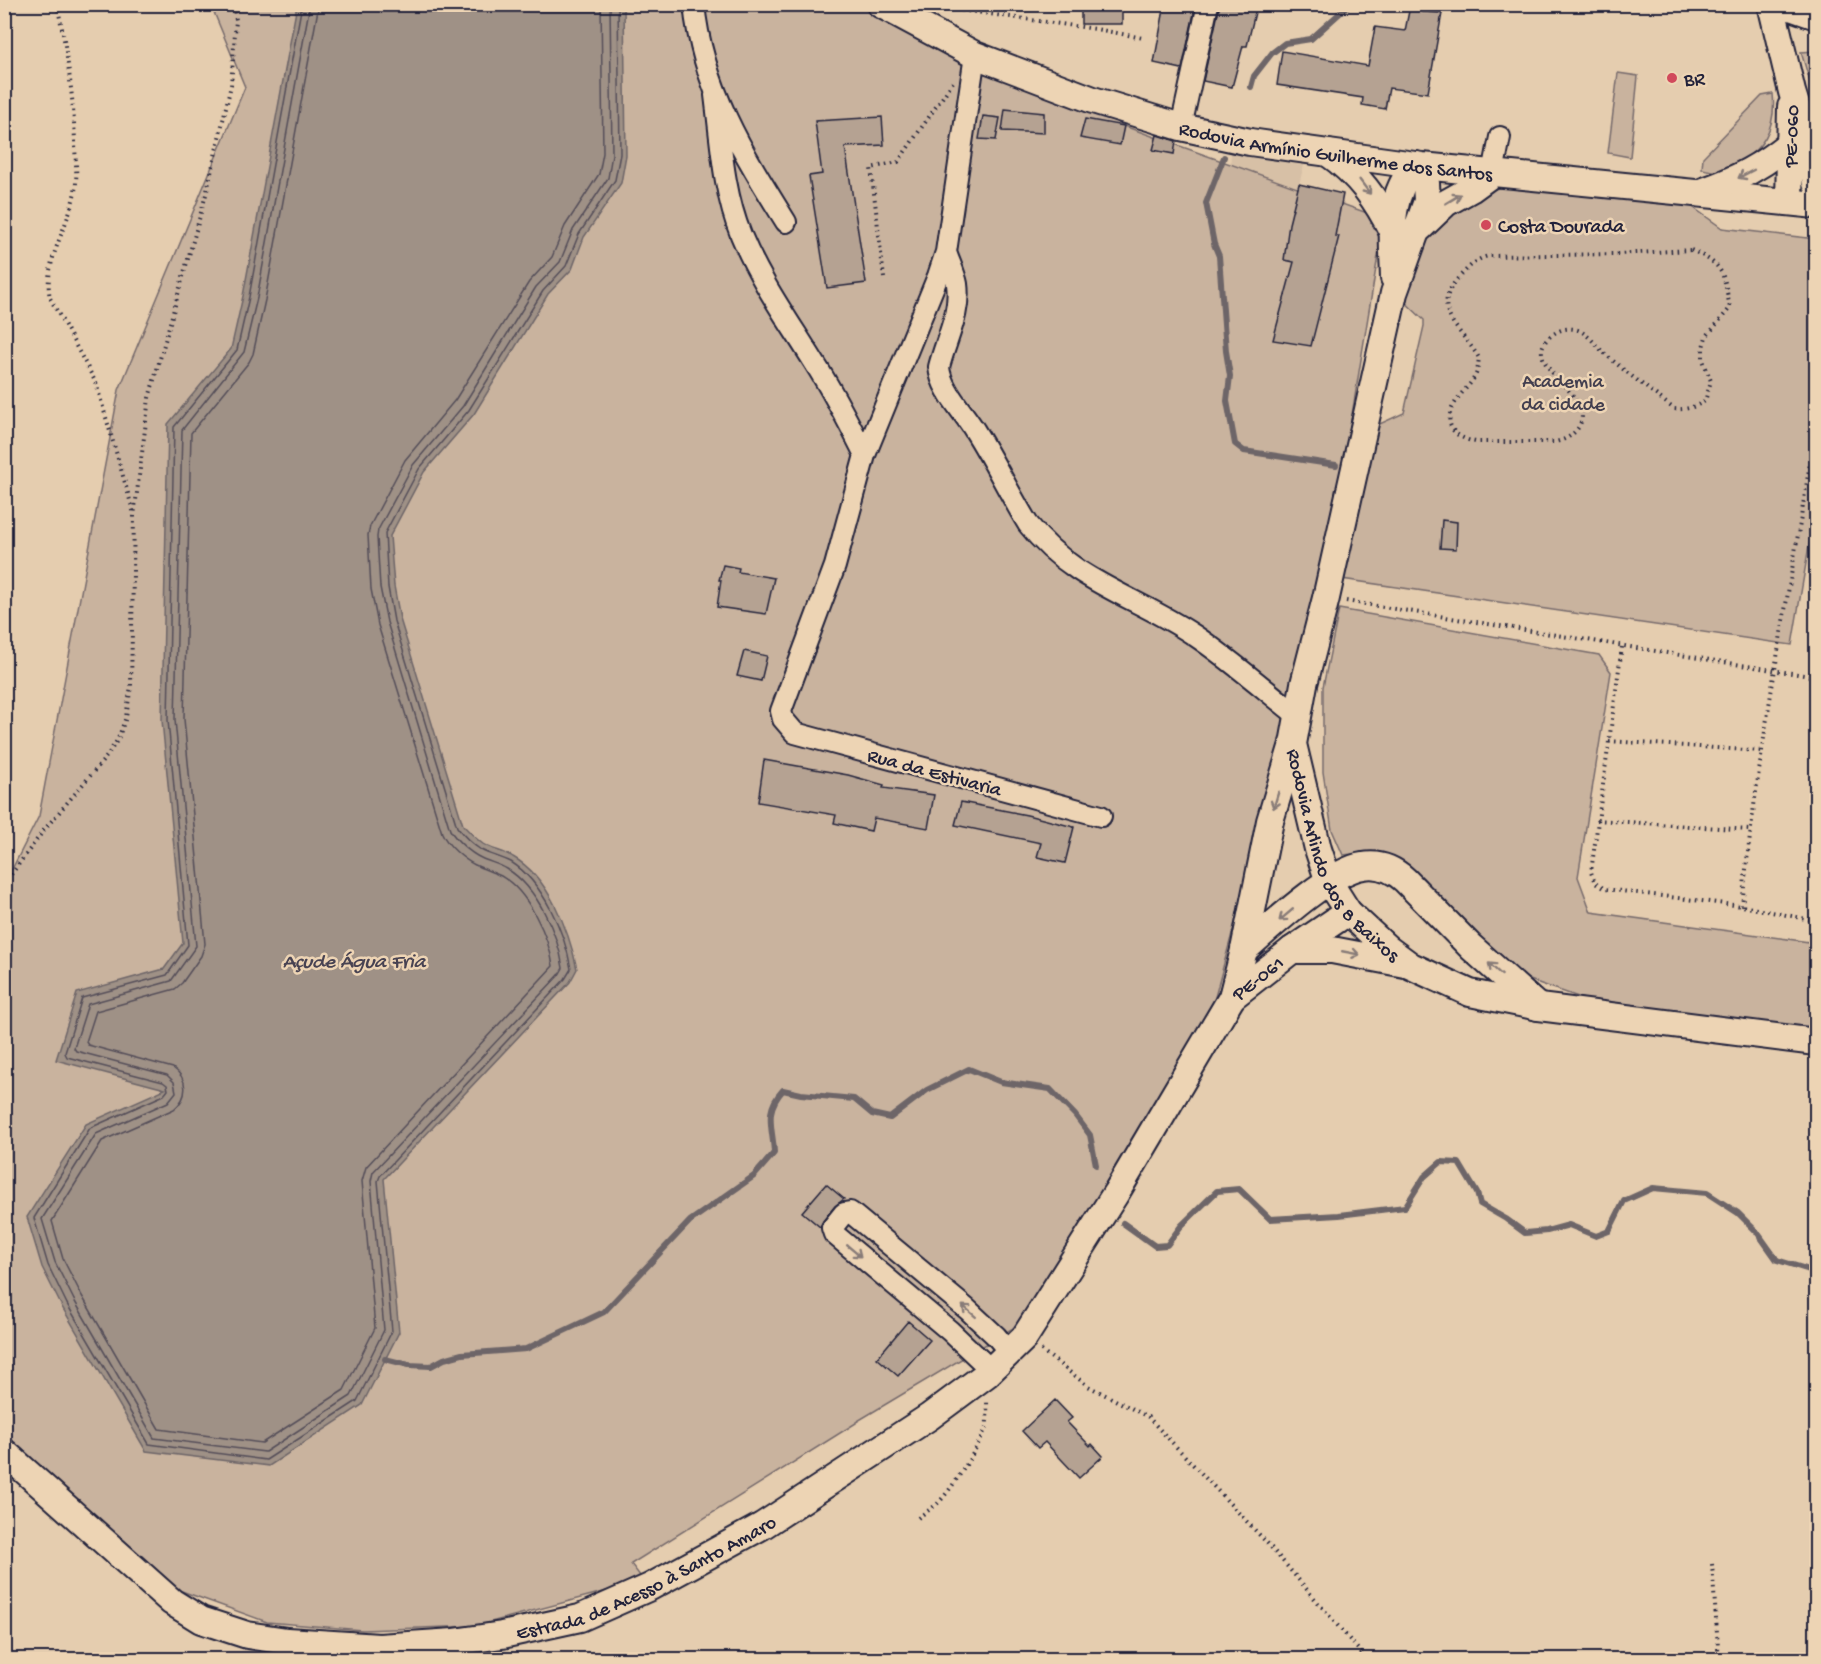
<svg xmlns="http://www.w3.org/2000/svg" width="1821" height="1664" font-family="'Gochi Hand',sans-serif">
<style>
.built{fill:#d7c0a6}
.green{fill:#c9b39e;stroke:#766a6c;stroke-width:1.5}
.water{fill:#9f9186;stroke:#6d6568;stroke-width:1.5}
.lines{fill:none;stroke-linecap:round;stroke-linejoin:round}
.shore{stroke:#544e59;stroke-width:1.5}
.stream{stroke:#6d6568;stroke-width:6}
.building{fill:#b5a292;stroke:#22223b;stroke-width:1.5}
.minor-casing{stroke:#22223b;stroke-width:24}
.major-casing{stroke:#22223b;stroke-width:30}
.path{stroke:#22223b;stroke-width:4;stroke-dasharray:1.5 4.5;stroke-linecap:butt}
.minor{stroke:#edd4b4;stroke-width:20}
.major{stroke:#edd4b4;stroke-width:26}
.oneway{stroke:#887b78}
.poi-dot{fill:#d1495b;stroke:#edd4b4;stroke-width:2}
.labels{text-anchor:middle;stroke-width:5;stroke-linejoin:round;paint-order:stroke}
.poi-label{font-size:20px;fill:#22223b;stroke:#edd4b4;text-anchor:start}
.street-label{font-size:20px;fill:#22223b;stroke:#edd4b4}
.park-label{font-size:20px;fill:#433f4f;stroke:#edd4b4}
.water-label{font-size:21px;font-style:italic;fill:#484352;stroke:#edd4b4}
</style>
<rect width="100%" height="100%" fill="#e5cdaf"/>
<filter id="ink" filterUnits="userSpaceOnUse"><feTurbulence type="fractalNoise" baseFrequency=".0167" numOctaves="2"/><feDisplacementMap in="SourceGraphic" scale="12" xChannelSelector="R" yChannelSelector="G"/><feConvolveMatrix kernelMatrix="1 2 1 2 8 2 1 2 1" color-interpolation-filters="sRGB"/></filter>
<g filter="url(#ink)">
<!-- built -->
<path class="built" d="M1231,152L1304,165L1289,224L1229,205Z"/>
<!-- green -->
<path class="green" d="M211,5H889L1124,126L1384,219L1322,598L1211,1012L1121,1168L1015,1327L856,1422V1423L631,1564L644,1581L476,1626L362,1630L267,1622L176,1589L5,1436L4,885L39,816L119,390L245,87Z
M1816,51V102L1801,52Z
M1618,73L1638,76L1630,157L1608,153Z
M1773,94C1776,123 1767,146 1741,161C1735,165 1728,170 1720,171C1714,172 1708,170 1702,169L1703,157L1762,96Z
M1506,187L1677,196L1722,228L1816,239V505L1792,645L1342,579L1373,427L1404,413L1424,326V320L1401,298L1435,219L1480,191Z
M1339,609L1599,655L1611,672L1578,877L1591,912L1816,943V1031L1584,999L1527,979L1487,951L1423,878L1397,858L1372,852L1343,855L1332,830L1323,772V687Z"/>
<!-- water -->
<path class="water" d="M297,5H624L626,155L621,183L584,237L572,269L548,294L474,414L424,472L390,536L394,586L400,619L463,825C469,831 476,839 483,844C492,850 504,851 513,857C549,877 569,931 577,969L570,982L384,1179L399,1332L362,1405L269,1466L146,1451L62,1307L42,1267L27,1217L86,1124L165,1089L56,1060L77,993L164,969L183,943L162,720L168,424L231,349L243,296Z"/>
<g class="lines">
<!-- shore -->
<path class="shore" d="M302,4L249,297L237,350L174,427L168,720L188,945L167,975L82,998L65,1053L67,1057L163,1082L167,1085L168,1090L164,1095L90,1128L34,1218L48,1265L67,1304L149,1444L266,1460L357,1401L392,1331L378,1181L380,1176L565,979L571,969C565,933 543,882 511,862C501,857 490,855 481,850C472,844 463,835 457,827L394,621L388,587L385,533L419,469L469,410L543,291L566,266L579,234L615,180L620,154L618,4
M310,4L257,298L244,352L182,430L175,720L196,946L171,981L88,1004L74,1048L76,1051L167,1075L174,1082L176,1092L168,1102L96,1134L42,1219L55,1262L74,1300L154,1438L265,1452L351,1396L384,1330L371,1181L373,1172L559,975L563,968C558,934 537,887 507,869C499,864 489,862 481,858C470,853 456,840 450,830L387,622L380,587L377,537L378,530L413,465L463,406L536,287L560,262L573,230L608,178L612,154L610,4
M319,4L265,300L253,354L249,362L191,433L184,719L205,944L201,956L182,983L175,989L96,1011L86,1042L88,1045L173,1068C188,1078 189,1097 174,1109L102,1141L52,1221L63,1259L82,1296L159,1429L262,1443L344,1390L375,1328L362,1181L366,1167L553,966C549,937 528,891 501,876C493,872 483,869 475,865C463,859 447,845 442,833L378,625L371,589L368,535L370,526L405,460L455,400L529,282L552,257L565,226L599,174L603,153L601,4"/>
<!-- stream -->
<path class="stream" d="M1251,87L1254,76L1272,53L1285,43L1311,39L1350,4
M1224,157L1206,203L1214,244L1219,256L1226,351L1230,376L1227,401L1235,444L1244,451L1336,465
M1123,1223L1155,1246L1167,1245L1181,1226L1217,1191L1239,1189L1270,1219L1339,1215L1405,1207L1424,1177L1441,1162L1459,1163L1477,1193L1480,1204L1506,1219L1525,1233L1547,1231L1569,1225L1596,1236L1609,1231L1624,1201L1653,1188L1707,1193L1738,1213L1757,1232L1777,1260L1816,1272
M385,1359L409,1365L431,1366L444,1359L462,1354L526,1349L604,1312L690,1221L754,1176L774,1153C773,1127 763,1112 783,1090L801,1094L854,1099L872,1114L890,1118L927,1090L969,1069L1001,1082L1050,1089L1075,1115L1090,1135L1096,1165"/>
</g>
<!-- building -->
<path class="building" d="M1081,4H1122V24H1081Z
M1165,4H1196L1182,69L1154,63Z
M1220,4H1257L1247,46H1243L1232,87L1203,81Z
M1410,6L1424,7L1423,12L1442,13L1428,93L1389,88L1385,109L1362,105L1363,98L1277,85L1282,51L1368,66L1375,27L1405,31Z
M1005,109L1044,113V133L1002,131Z
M983,116L1000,118L996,140L979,139Z
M882,117L884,145L845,147L866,283L827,288L809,176L822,174L815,121Z
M1085,119L1124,126L1120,145L1080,138Z
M1157,135L1176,141L1174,154L1153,150Z
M1299,184L1343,194L1335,236H1339L1311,346L1273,340L1294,262L1284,260L1289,224Z
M1442,520L1457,522L1456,549L1440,548Z
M723,565L739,568L738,572L774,578L766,614L717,607L721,580H719Z
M744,651L767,656L761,681L737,676Z
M764,760L848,775L884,785L883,788L934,795L928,828L874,818L871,831L834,823L836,815L758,802Z
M961,802L1027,815L1074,827L1065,863L1037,857L1041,843L955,825Z
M826,1184L844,1199L835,1206L823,1221L820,1227L802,1212Z
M908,1321L930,1340L898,1376L877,1358Z
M1055,1400L1072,1418L1067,1422L1090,1446L1092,1444L1103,1456L1079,1478L1045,1442L1038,1448L1022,1431Z"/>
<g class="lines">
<defs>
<path id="minor" d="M694,4C702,87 743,153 786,222
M1773,4L1816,19
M975,55L946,252L938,276L865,455L835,566L781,711L783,719L795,733L1101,816
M715,95C721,141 723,191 741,235C760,281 788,320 814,362C833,392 849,423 865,455
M1181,127L1208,4
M1493,173L1500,137
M946,252C949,262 955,273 957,284C961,313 946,339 939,367C941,390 963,411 975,431C994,461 1009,493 1028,524C1073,582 1136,596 1194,635C1230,659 1264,689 1298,716
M991,1370L950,1331L834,1234L832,1228L844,1213L850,1212L967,1309L996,1336L1010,1353"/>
<g id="major">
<path id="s1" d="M880,4L975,55L1093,100L1181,127L1250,142L1422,166L1816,205"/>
<path d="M1771,4L1792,92L1810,149L1816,183"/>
<path d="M1328,153C1358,174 1377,200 1393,233"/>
<path id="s2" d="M1415,165L1426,183L1427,201L1394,293L1326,598L1304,684L1293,744L1318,849L1329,882L1348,912L1388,949L1411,966L1470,993L1539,1007L1816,1042"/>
<path d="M1704,191C1738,179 1762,166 1790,143"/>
<path d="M1789,202L1791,107"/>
<path d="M1420,228L1446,203L1471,189L1493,173"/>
<path d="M1394,278C1393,235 1386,200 1415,165"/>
<path d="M1244,950C1269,928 1331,870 1363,866C1380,863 1393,869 1405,880L1471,947L1538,1007"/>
<path d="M1292,950H1332L1405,964"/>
<path id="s3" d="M1232,997L1292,950L1348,912"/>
<path id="s4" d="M4,1452L172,1602L201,1620L247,1635L287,1641L379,1647L454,1642L502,1635L580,1618L650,1587L762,1526L929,1417L987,1374L1024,1338L1045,1305L1116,1193L1232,997L1244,950L1270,821L1293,744"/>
</g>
</defs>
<!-- minor casing -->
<use href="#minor" class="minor-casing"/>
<!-- major casing -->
<use href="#major" class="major-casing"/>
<!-- path -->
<path class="path" d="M57,4C67,50 73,94 75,141C75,155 77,169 76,183C73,222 42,259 50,298L96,383L134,514
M932,6L1096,29L1143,38
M1691,250C1726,266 1723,273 1730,308L1706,337L1703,347V360L1711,381L1705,401C1695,407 1686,410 1674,409C1650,390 1625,372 1602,351C1595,344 1588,334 1578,330C1569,327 1560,329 1552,335C1513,365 1601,394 1578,428C1572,436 1565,440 1555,442H1477C1455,439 1441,424 1455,403C1460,393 1470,386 1475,376C1478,371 1478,364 1479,358C1461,327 1426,310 1462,274C1470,266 1478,258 1489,256L1618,254Z
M884,278L871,168L898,162L953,82
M1346,601L1816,677
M1622,647L1591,872L1595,883L1605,889L1742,906L1816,921
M1609,741L1761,751
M1597,820L1750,830
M4,884L44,830L107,756L118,739L126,717L131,686L134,516L149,398L207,191L231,85L236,20L233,4
M1742,906C1757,757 1786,610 1810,463L1816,454
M1041,1350L1088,1386L1148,1417L1269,1545L1367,1660
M918,1518C924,1513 931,1509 937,1504C952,1490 979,1446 986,1427C988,1418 987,1408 987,1399
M1712,1564L1719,1660"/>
<!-- minor -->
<use href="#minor" class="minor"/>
<!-- major -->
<use href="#major" class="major"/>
</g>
<!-- one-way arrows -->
<defs><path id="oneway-shaft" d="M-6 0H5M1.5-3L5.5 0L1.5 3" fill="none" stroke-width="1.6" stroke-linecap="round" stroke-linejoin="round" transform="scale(1.5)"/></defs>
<g class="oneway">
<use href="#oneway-shaft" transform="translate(1746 174) rotate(152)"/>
<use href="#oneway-shaft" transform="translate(1365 187) rotate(53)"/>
<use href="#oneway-shaft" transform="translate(1453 199) rotate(-31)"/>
<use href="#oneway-shaft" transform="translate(1276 800) rotate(107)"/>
<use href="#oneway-shaft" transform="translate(1286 915) rotate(140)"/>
<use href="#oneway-shaft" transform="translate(1351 953) rotate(11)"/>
<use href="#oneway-shaft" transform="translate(1495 969) rotate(-138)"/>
<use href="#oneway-shaft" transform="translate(854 1251) rotate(40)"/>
<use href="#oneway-shaft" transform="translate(969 1311) rotate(-139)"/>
</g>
</g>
<!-- markers -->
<g class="poi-dot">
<circle cx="1672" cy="78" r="6"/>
<circle cx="1486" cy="225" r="6"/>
</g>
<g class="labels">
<!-- poi labels -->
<g class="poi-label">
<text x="1684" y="85">BR</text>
<text x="1498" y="232">Costa Dourada</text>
</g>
<!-- street labels -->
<g class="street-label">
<text transform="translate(1790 136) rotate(-88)" y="7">PE-060</text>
<text dy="7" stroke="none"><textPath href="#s1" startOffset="483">Rodovia Armínio Guilherme dos Santos</textPath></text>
<text transform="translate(935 771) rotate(15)" y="7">Rua da Estivaria</text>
<text dy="7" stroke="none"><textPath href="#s2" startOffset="724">Rodovia Arlindo dos 8 Baixos</textPath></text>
<text dy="7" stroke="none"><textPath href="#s3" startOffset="32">PE-061</textPath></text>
<text dy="7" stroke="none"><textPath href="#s4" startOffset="720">Estrada de Acesso à Santo Amaro</textPath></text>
</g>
<!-- park labels -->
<g class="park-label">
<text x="1563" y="387">Academia<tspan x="1563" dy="23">da cidade</tspan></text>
</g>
<!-- water labels -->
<g class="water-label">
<text x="354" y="967">Açude Água Fria</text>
</g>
</g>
<!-- margin -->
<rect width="1821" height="1664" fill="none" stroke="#edd4b4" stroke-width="24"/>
<rect x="12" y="12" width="1797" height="1640" fill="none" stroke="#22223b" stroke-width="2" filter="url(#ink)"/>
</svg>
